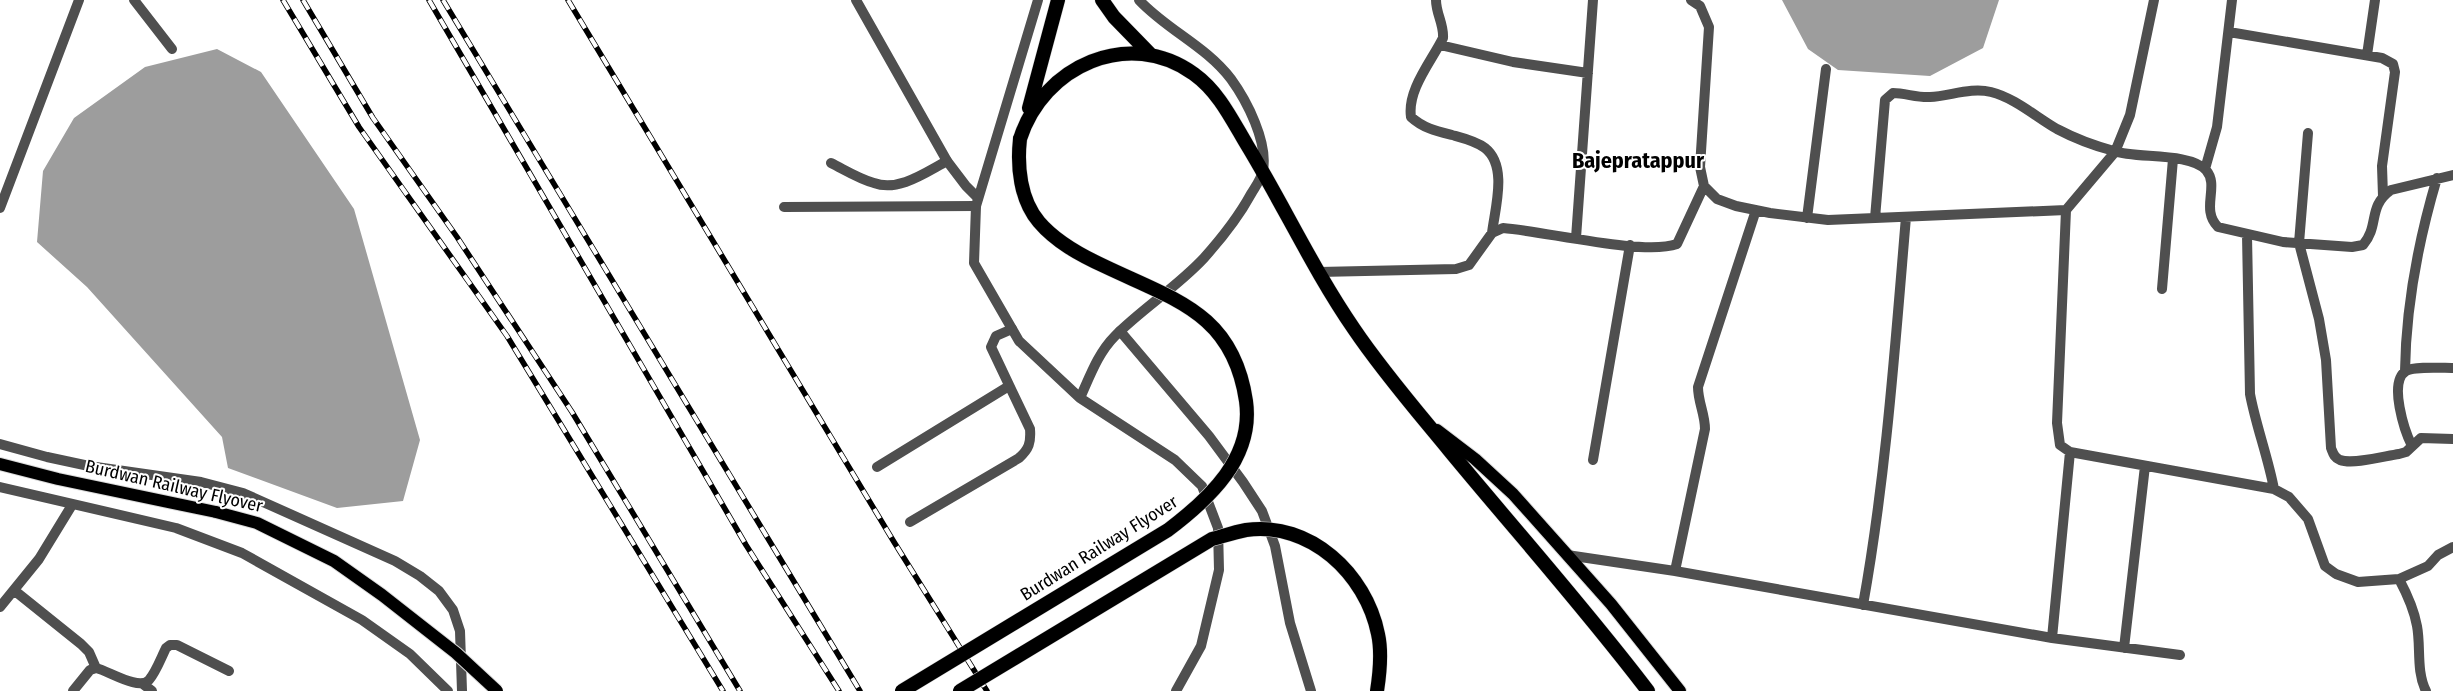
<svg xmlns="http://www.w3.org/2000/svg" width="2453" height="691" font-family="'Fira Sans Condensed',sans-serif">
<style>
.water{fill:#9d9d9d}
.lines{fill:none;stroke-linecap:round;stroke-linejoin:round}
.primary-casing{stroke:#dbdbdb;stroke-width:14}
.trunk-casing{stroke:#dbdbdb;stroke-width:15}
.service{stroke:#4f4f4f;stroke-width:10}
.minor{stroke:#4f4f4f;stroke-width:10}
.tertiary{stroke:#4f4f4f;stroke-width:10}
.primary{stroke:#000;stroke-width:12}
.trunk{stroke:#000;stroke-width:14}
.rail-casing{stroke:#000;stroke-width:5.5}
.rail{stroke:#fff;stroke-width:4;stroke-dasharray:11;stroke-linecap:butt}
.primary-bridge-casing{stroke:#dbdbdb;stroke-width:14;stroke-linecap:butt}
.trunk-bridge-casing{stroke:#dbdbdb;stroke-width:15;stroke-linecap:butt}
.primary-bridge{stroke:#000;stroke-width:12}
.trunk-bridge{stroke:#000;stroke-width:14}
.labels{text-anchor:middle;stroke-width:4;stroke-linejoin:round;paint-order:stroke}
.street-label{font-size:18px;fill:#000;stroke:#fff}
.district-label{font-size:22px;font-weight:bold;fill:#000;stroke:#fff}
</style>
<rect width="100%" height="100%" fill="#fff"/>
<!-- water -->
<path class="water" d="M1782,0H1999L1983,48L1930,76L1838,70L1808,49Z
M217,49L261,72L354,209L420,440L403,501L337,508L228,468L222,437L87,287L37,242L43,171L74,118L145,67Z"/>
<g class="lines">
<defs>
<path id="primary" d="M1437,430L1475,459L1513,494L1611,604L1680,691
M0,464L58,479L216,512"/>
<path id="trunk" d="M1102,0L1114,17L1151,55
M1029,108L1058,0
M1020,139C1043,66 1129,27 1194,74C1219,92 1232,120 1247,145C1284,206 1314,271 1354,329C1383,372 1417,411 1449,450C1515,530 1585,608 1648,691"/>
</defs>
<!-- primary casing -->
<use href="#primary" class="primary-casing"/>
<!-- trunk casing -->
<use href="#trunk" class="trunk-casing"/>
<!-- service -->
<path class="service" d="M831,163C845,170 859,179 874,183C899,192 926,172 947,161
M784,207L976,206
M1120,331L1209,436L1243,482L1262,511L1275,546L1290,623L1311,691
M877,467L1009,386
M910,522L1019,458C1029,449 1031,443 1030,429L991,347L996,336L1012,329"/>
<!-- minor -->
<path class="minor" d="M134,0L172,49
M856,0L947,161L966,186L978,198
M1436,0C1436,14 1444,24 1443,38C1431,62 1407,90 1411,117C1423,128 1436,131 1452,135C1463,138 1476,141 1485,148C1508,166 1495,208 1492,233
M1691,0L1700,6L1709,27L1700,167L1704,186L1717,199L1736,206L1770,213L1828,220L2066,210L2115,152L2130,115L2154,0
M2229,32L2382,58L2393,64L2395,72L2382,166L2383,196
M1440,45L1513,62L1588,73
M2367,55L2375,0
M2308,133L2299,243L2319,319L2326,360L2331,448C2333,453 2334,458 2340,460C2353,465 2385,456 2399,454L2406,452L2421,438L2453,439
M2205,169L2217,127L2232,0
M0,208L79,0
M2066,210L2057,423L2060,445L2070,452L2274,489L2289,497L2308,519L2325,566L2336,574L2358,582L2399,579L2428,566L2438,555L2453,547
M1807,218L1826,69
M1875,218L1885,100L1893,93C1905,93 1918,98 1930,97C1950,96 1971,87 1991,92C2015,98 2036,117 2057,129C2074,138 2095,146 2114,151C2136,159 2189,152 2206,170C2220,186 2200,209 2218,227L2283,242L2352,247L2363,245C2380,225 2367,207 2391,190L2453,175
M2247,235L2250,394C2256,426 2268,457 2274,489
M1576,238L1593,0
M1319,272L1456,269L1469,265L1492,233L1503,228C1544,231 1643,256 1677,244L1704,186
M2162,289L2173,159
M2405,371C2406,304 2418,242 2437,178
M2412,446C2405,432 2388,382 2406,371C2414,366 2442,368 2453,368
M1593,460L1630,245
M1567,555L1675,571L2052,638L2180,655
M1675,571L1705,429C1705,414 1698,402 1698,387L1756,210
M2399,579C2407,594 2414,609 2417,626C2421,647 2416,671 2426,691
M15,591L81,644L89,652L96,668
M1863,605C1886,477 1895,347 1906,217
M0,607L39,559L72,505
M2052,638L2070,452
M2124,648L2145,466
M143,684L152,691
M73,691L90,670L96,668C109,671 139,691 149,680C156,672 161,658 166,648L170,645H177L229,671"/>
<!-- tertiary -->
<path class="tertiary" d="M1038,0L976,206L974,263L1019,341L1080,398L1175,460L1202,486L1218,528L1219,570L1201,646L1176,691
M1080,398C1090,376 1098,353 1115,336C1143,308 1177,287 1204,258C1221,239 1239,216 1251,194C1255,187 1262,178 1263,170C1268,142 1247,101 1231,79C1206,46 1167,30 1139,0
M0,444L47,457L89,466L201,482L243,493L395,561L420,576L439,591L453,610L460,631L462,691
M0,487L176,528L242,553L362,620L410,654L448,691"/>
<!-- primary -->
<use href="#primary" class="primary"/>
<!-- trunk -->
<use href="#trunk" class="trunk"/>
<defs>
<path id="rail" d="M283,0L359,127L507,336L723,691
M303,0L373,118L457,237L572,412L740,691
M429,0L746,545L839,691
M443,0L860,691
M568,0L894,542L987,691"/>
</defs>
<!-- rail casing -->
<use href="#rail" class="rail-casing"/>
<!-- rail -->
<use href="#rail" class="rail"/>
<defs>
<path id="primary-bridge" d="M216,512L257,523L334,561L382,595L456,653L497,691"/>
<path id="trunk-bridge" d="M902,691L1168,530C1209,499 1254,458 1246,401C1233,313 1175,300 1104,266C1080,255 1056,242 1039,222C1020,200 1017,166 1020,139
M960,691L1212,539C1223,536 1235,532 1246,530C1310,521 1366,574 1378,634C1382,652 1380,672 1377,691"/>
</defs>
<!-- primary-bridge casing -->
<use href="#primary-bridge" class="primary-bridge-casing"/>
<!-- trunk-bridge casing -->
<use href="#trunk-bridge" class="trunk-bridge-casing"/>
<!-- primary-bridge -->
<use href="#primary-bridge" class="primary-bridge"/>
<!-- trunk-bridge -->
<use href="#trunk-bridge" class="trunk-bridge"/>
</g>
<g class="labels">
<!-- street labels -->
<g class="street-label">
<text transform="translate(174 486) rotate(13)" y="6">Burdwan Railway Flyover</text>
<text transform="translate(1099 548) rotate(-32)" y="6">Burdwan Railway Flyover</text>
</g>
<!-- district labels -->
<g class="district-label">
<text x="1638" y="168">Bajepratappur</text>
</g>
</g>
</svg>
